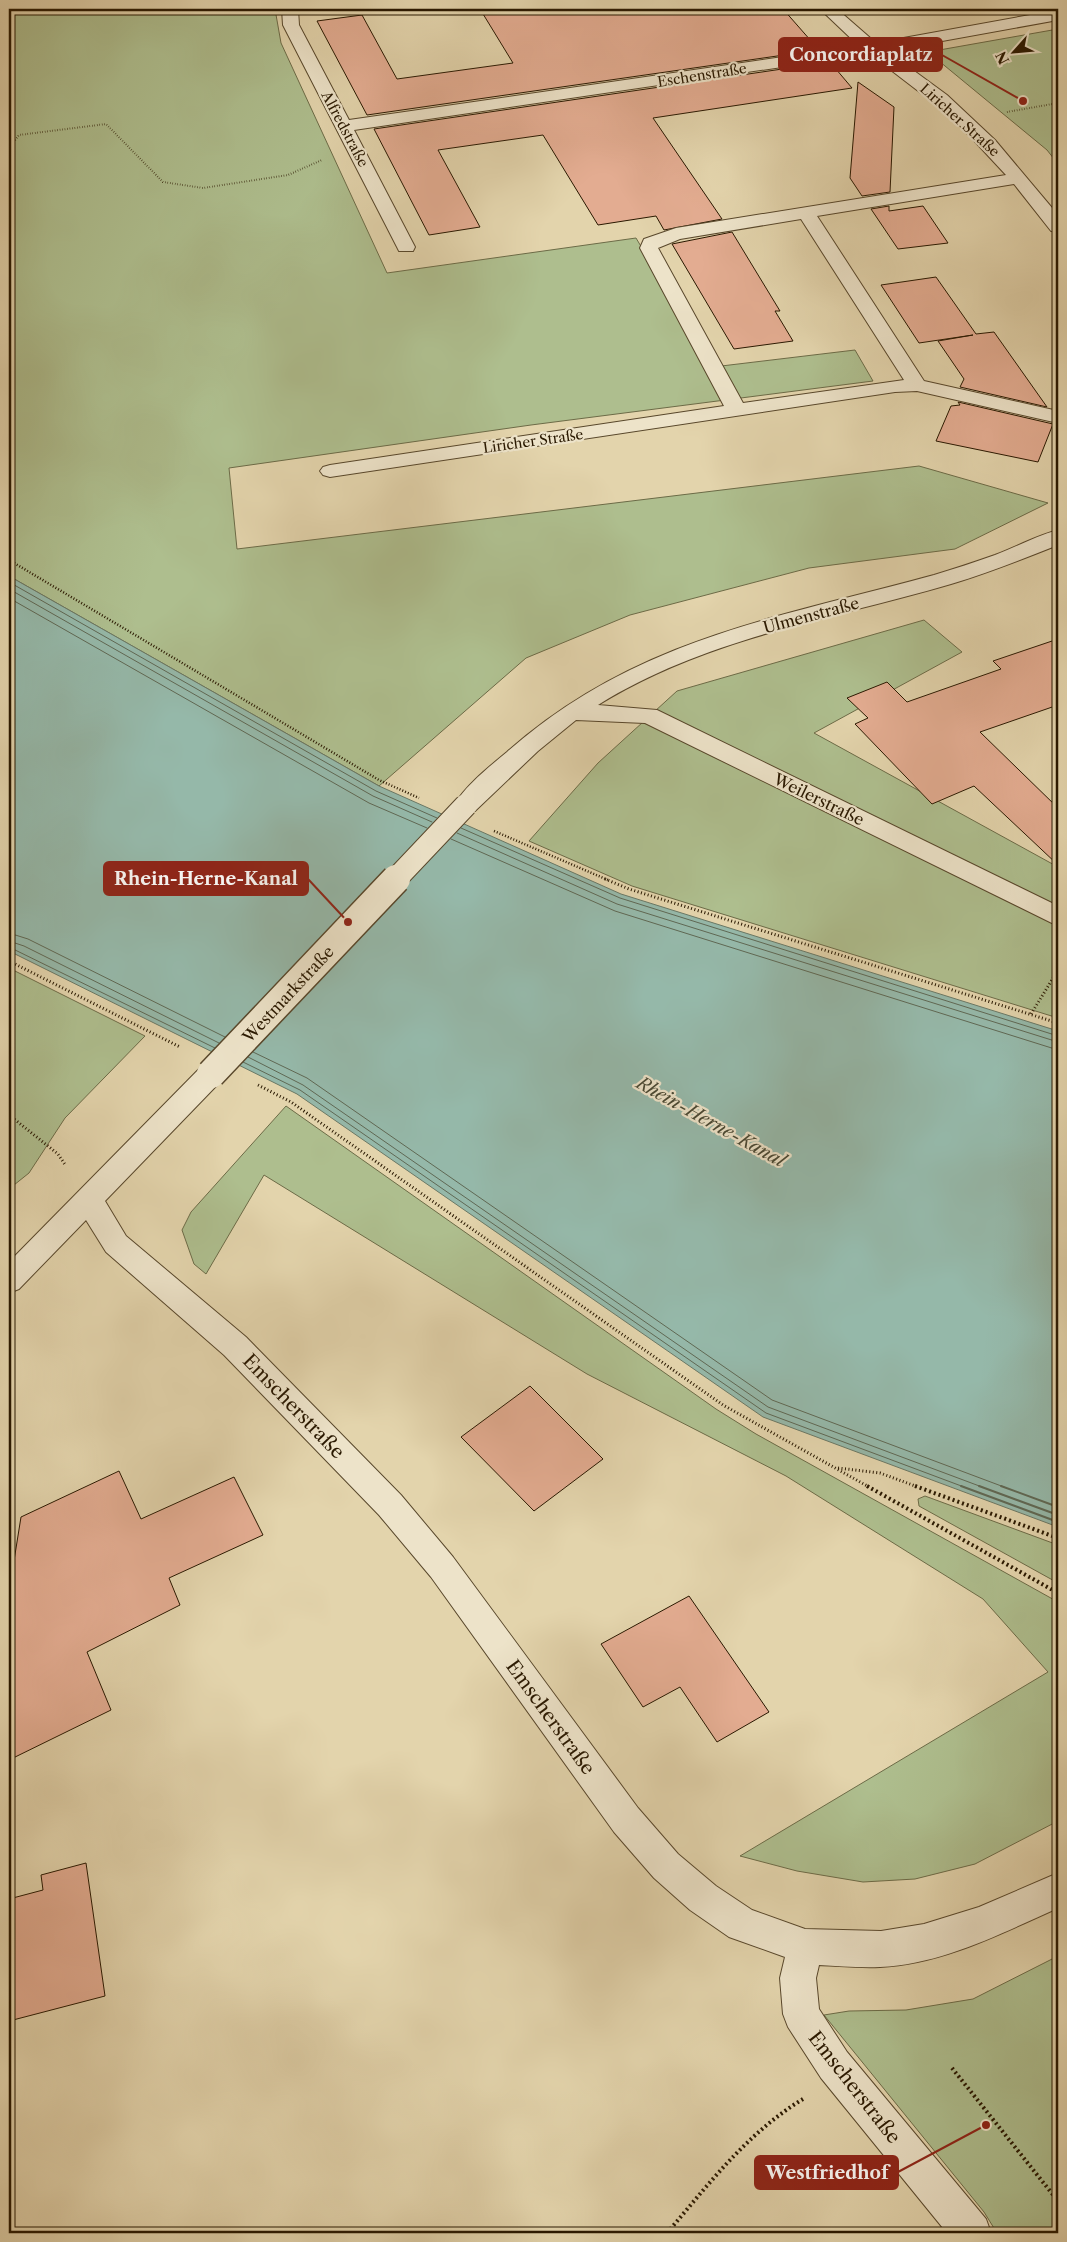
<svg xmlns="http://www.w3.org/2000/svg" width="1067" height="2242" font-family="'Libre Caslon Text',serif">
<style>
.green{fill:#aebe8e;stroke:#6c6b47}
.water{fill:#95b8a9;stroke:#6a7865}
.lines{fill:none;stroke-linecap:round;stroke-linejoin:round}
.shore-far1{stroke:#5f6854;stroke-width:1}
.shore{stroke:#5f6854;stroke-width:2}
.building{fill:#e3ac91;stroke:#291800}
.minor-casing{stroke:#58472b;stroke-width:2}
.path-far3{stroke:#291800;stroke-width:2;stroke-dasharray:0.5 2;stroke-linecap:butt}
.path-far2{stroke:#291800;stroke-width:2.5;stroke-dasharray:1 2;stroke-linecap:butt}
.path-far1{stroke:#291800;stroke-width:3;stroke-dasharray:1 2.5;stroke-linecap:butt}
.path{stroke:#291800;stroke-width:4;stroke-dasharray:2 3;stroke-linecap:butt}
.minor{fill:#ede3c9;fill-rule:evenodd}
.minor-bridge-far1-casing{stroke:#58472b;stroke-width:24;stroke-linecap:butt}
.minor-bridge-casing{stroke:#58472b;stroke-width:31;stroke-linecap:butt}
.minor-bridge-far1{stroke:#ede3c9;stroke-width:22}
.minor-bridge{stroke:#ede3c9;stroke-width:28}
.labels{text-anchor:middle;stroke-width:4.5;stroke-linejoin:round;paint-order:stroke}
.far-street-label{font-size:14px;fill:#291800;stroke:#ede3c9}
.street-label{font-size:16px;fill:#291800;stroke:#ede3c9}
.water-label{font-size:18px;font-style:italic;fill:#494833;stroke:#ede3c9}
.near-street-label{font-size:19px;fill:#291800;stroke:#ede3c9}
.leader{fill:none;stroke:#8f2418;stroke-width:2}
.callout-dot{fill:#8f2418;stroke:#ede3c9;stroke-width:2}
.callout{fill:#8f2418;stroke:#8f2418;stroke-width:2}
.callout-label{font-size:18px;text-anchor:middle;font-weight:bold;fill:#fff}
</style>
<rect width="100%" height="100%" fill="#e3d4ac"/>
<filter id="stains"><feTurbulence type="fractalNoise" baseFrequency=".004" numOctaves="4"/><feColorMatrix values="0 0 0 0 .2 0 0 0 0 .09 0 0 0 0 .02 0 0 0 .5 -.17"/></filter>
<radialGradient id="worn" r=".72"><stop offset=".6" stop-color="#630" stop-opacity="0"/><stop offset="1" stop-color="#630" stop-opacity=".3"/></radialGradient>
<!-- green -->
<path class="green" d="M9,9H275L281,43L387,273L636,238L713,367L855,350L873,381L531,425L229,468L237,549L919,466L1048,503L955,549L809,568L630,615L526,658L379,786L9,576Z
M1058,29V164L1047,150L928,52Z
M924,620L962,652L814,733L1058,867V1018L632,886L529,841L598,763L677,691Z
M9,968L145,1036L65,1118L29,1173L9,1189Z
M286,1106L716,1409L756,1434L1058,1602V1821L975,1864L915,1879L863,1882L797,1871L740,1856L1048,1672L983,1599L786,1476L587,1374L264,1175L206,1274L194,1264L182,1230L191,1212Z
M925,1496L1058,1545V1583L919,1506L918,1499Z
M1058,1956V2233H997L984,2212L824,2015L849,2011L906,2010L973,1999Z"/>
<!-- water -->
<path class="water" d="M9,576L379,786L621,894L1058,1031V1527L763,1417L297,1094L9,951Z"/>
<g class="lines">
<!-- shore-far1 -->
<path class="shore-far1" d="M9,582L376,791L437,818
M9,589L373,796L432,822
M9,598L369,803L427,828
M461,828L620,898L1058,1036
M457,833L617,904L1058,1042
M451,839L615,911L1058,1050
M9,933L28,939L225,1037
M9,941L24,946L219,1043
M9,947L215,1048
M253,1052L307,1078L772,1400L1004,1487
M248,1057L303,1085L768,1407L982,1487
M243,1062L300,1090L766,1413L964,1487"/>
<!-- shore -->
<path class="shore" d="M961,1486L1058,1522
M979,1486L1058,1515
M1001,1486L1058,1507"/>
</g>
<!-- building -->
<path class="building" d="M480,9H783L819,50L367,115L317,21L362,15L397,79L513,63Z
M830,62L852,88L653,118L722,219L664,230L656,216L598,225L543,135L438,150L480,227L429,235L374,129Z
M858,82L894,107L890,192L862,196L850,178Z
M889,206V211L923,206L948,243L898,249L871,209Z
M732,232L780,311H775L793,341L734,349L672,244Z
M936,277L976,334L994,332L1047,407L960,387L964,379L938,341L973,335L919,343L881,285Z
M958,402L1053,424L1038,462L936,441L951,406L960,405Z
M1058,639V705L980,732L1058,808V865L974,786L932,804L855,724L868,718L847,698L887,682L907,702L1001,669L993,661Z
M530,1386L603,1459L534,1511L461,1437Z
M119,1471L141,1519L234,1477L263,1535L169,1578L180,1605L87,1652L111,1710L9,1760V1592L21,1517Z
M689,1596L769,1712L717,1742L680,1687L643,1707L601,1644Z
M86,1863L105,1996L13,2020L9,1980V1899L43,1890L41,1875Z"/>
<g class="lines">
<defs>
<path id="minor" d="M282,9H298L299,25L349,120L859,46L820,9H837L876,43L1058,10V20L887,51L947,95L995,140L1058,215V232L1051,231L1014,184L817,216L924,381L1058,411V423L917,391L895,392L330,477L323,475L320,471L323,467L330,465L724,406L640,248L644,239L676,228L1006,175L952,117L870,54L354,130L415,247L413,251H399L397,247L283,25ZM801,219L904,380L743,403L658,248L680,239Z
M1058,530V545C1023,559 988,573 951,584C832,619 705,638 598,705L657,710L1058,906V926L645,723L576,720L538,751L475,811L466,813L457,811L454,805C466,785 489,767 507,752C634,639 777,618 934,575C954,569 975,562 995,555C1016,547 1036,536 1058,530Z
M211,1064L221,1067L225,1074L221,1081L105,1201L126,1236L246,1337L401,1495L453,1557L638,1808L678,1854L716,1886L752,1910L805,1929L881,1931L924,1924L979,1907L1058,1873V1908C1002,1933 943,1964 880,1967C860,1968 839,1966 819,1965L816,1978L819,2009L847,2052L986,2219L991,2233H947L821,2078L788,2027L783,2014L780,1978L785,1957L729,1937L690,1910L654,1878L614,1832L431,1577L379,1515L224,1355L106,1252L86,1220L19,1289L9,1293V1262L201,1067Z"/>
</defs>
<!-- minor casing -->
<use href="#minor" class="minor-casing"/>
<!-- path-far3 -->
<path class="path-far3" d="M1007,112L1058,103
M9,148L19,135L106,124L163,182L203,188L288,175L322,160"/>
<!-- path-far2 -->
<path class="path-far2" d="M9,560L379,780L419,798
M494,831L608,880"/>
<!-- path-far1 -->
<path class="path-far1" d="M605,879L629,889L1058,1023
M9,961L180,1047
M1031,1014L1058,970
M258,1085L291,1102L723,1405L869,1487
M9,1115L58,1154L66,1166
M838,1468L880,1473L918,1487"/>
<!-- path -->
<path class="path" d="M867,1486L1058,1593
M915,1486L1058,1538
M952,2068L1058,2201
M667,2233C709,2184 747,2133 803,2099"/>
<!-- minor -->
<use href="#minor" class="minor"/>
<defs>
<path id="minor-bridge-far1" d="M395,880L466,805"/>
<path id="minor-bridge" d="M211,1074L396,879"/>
</defs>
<!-- minor-bridge-far1 casing -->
<use href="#minor-bridge-far1" class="minor-bridge-far1-casing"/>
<!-- minor-bridge casing -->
<use href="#minor-bridge" class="minor-bridge-casing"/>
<!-- minor-bridge-far1 -->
<use href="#minor-bridge-far1" class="minor-bridge-far1"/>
<!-- minor-bridge -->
<use href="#minor-bridge" class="minor-bridge"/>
</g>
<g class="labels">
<!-- far-street labels -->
<g class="far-street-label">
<text transform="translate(702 75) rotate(-9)" y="5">Eschenstraße</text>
<text transform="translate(960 120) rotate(42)" y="5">Liricher Straße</text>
<text transform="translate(345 129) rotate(62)" y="5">Alfredstraße</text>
<text transform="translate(533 441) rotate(-8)" y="5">Liricher Straße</text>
</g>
<!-- street labels -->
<g class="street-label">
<text transform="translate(811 615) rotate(-15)" y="6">Ulmenstraße</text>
<text transform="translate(819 799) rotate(26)" y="6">Weilerstraße</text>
<text transform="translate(288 994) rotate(-47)" y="6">Westmarkstraße</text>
</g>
<!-- water labels -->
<g class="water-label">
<text transform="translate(711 1122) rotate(29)" y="6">Rhein-Herne-Kanal</text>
</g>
<!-- near-street labels -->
<g class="near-street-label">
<text transform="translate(294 1406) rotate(46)" y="7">Emscherstraße</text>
<text transform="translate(551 1717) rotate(54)" y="7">Emscherstraße</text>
<text transform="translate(855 2087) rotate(52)" y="7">Emscherstraße</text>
</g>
</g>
<!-- callouts -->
<path class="leader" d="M1023 101L942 55M348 922L308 879M986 2125L898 2172"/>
<g class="callout-dot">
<circle cx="1023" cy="101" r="5"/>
<circle cx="348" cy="922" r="5"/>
<circle cx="986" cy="2125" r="5"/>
</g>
<g class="callout">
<rect x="779" y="38" width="163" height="33" rx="5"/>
<rect x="104" y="862" width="204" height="33" rx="5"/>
<rect x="755" y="2156" width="143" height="33" rx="5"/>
</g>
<g class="callout-label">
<text x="861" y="61">Concordiaplatz</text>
<text x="206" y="885">Rhein-Herne-Kanal</text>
<text x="827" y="2179">Westfriedhof</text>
</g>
<!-- margin -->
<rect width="1067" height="2242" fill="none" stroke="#e3d4ac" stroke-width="30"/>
<rect x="10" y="10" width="1047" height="2222" fill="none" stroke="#291800" stroke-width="2.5"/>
<rect x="15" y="15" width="1037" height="2212" fill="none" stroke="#291800"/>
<!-- north arrow -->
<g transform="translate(1014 52) rotate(243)" stroke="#ede3c9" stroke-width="4" paint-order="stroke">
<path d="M0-4L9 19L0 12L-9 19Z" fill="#291800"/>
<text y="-8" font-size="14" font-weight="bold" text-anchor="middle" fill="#291800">N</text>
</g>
<rect width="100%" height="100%" filter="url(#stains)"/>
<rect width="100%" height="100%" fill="url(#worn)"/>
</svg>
